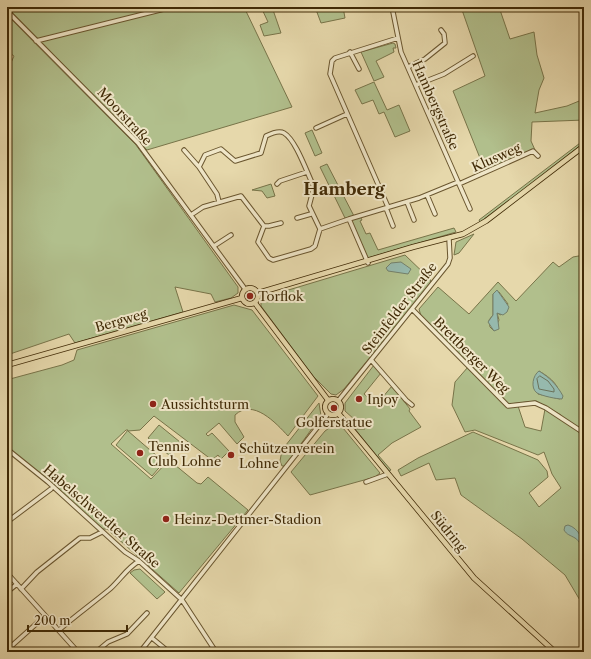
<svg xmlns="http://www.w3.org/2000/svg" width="591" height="659" font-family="'Libre Caslon Text',serif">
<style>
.green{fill:#b1bf8c;stroke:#787449;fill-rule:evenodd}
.water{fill:#96b9ad;stroke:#74806a}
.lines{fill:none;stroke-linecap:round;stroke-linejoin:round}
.shore{stroke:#6b725a;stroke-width:1}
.minor-casing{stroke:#6a562f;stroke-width:5.5}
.major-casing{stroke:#402a06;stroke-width:6}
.minor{stroke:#efe6c8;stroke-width:3.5}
.major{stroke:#e6d8ab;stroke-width:4.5}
.poi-dot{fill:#8f2418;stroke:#efe6c8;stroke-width:1.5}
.labels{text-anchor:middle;stroke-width:4;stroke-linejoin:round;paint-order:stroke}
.street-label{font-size:13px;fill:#402a06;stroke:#efe6c8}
.poi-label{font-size:13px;fill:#402a06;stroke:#efe6c8;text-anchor:start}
.district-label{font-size:17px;font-weight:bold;fill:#402a06;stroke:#efe6c8}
</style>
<rect width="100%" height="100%" fill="#e6d8ab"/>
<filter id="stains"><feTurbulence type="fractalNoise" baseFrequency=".005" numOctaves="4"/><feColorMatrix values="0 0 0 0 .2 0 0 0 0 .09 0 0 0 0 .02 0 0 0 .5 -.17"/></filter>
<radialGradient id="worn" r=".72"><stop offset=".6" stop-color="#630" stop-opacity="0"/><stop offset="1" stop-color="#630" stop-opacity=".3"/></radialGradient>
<!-- green -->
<path class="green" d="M7,7H244L292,107L147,150Z
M261,7H272L281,33L264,36L260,25L268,22Z
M315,7H343L345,18L321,23Z
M461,7H499L510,39L534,32L537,55L544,78L539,90L535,113L567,106L584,99V120L532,122L531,141L535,150L533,153L486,173L453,91L485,76Z
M7,15L136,145L238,287V293L231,298L215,302L211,294L175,287L183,312L75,343L69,334L7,355V64L10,65L14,56L7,51Z
M393,43L395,44L396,48H393L394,52L376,61L384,77L374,81L361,52Z
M374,82L387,110L399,105L410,131L395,137L384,112L379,114L373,100L362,104L355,90Z
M312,130L322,153L315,156L305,133Z
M584,140V143L506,204L480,222L479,220Z
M327,164L355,218L360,216L362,220L360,221L366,234L370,233L378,250L454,228L456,232L368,258L350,218H345L320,167Z
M271,184L275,196L267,198L262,191L252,190Z
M474,234L459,253L454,255L456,242Z
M405,255L430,279L431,283L344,389L336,395L331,394L313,376L261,306V302L265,297Z
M584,255V607L565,575L522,539L461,495L455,478L436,480L429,463L401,476L398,470L418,458L473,432L538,460L547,471L548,477L529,493L539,507L561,488L552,474L544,452L538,455L475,430L465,432L452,405L455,382L468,367L508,407L518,406L525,427L541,431L545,409L559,417L561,415L536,401L509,404L421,316L419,309L438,287L469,314L498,282L516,301L553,262L559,267L573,257ZM499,292L508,304L501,315L497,313L499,320L494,331L490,327L489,320L493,315V294ZM539,371C551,378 560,385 560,399L538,394Z
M234,305L252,310L318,396L288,436C276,423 253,398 235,415V422L244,437L237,444L219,423L206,434L208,436L212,433L229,451L221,459L218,455L212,460L154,416L140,430L128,431L164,462L152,476L116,445L128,430H126L111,444L151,479L169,460L197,483L201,484L208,477L248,510L179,593L107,529H103L7,448V375L10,379L62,365L74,360L77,350Z
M374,365L381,373L364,394L377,404L392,386L410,409L409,411L421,427L392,443L378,455L391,470L389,471L355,429H365L345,411V403Z
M319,403L321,416L285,466H282L280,461L282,450Z
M335,424L343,428L380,473L375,477L310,495L291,472L325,431Z
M159,425L180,442L169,455L148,438Z
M140,569L165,592L157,599L130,573L134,570Z"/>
<!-- water -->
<path class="water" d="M401,262L411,269L408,274L388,271L386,268L391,263Z
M497,290L509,307L507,312L503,315L497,313L499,329L494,331L488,322L493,315V294Z
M539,371C550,378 557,385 563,396L562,399C557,399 542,396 537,393C530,388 533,375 539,371Z
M568,525C579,528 584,541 584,551C581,547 580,541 575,538C570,535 567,535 564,530L565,526Z"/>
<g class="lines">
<!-- shore -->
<path class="shore" d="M540,376L548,381L554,389V392L539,389L537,379Z"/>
<defs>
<path id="minor" d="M392,7L401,52L470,209
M7,11L138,143L245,289
M36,41L172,7
M350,52L359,69
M408,67L425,59L445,43L444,34L441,30
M416,85L444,74L473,56
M316,128L347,114
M184,150L199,167
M277,184L280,181L307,172
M459,184L533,151L538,156
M427,195L435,214
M219,202L217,194L199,167L205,155L221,149L235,161L261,153L266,136C270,134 279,130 284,133C296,140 307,173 314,187L309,206L320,229
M407,202L414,220
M388,207L330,74L332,61L335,58L398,38
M386,208L393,226
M191,215L203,207L241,196L264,226L258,242L269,258L273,260L311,249L315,246L320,229L349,219L368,263
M297,218L311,214
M349,219L419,198L458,182
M264,226H269L281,223
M214,246L231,235
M413,310L508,406L535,403L546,408L584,433
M372,361L406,400L412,405
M338,401L448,264L450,258L449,239
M7,449L48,482L125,552L139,561L182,600L216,652
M366,482L388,474
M7,522L51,489
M7,573L78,652
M21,589L37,572L80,538H90L102,532
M7,592L17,584
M59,630C75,616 93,603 110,589C120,580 127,568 139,561
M152,638L169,652
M7,650L45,616
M96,652L108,642L127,634L147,613
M140,652L328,414"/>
<path id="major" d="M242 296a8 8 0 1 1 16 0a8 8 0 1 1-16 0Z
M258,293L413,247L463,234L486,221L584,146
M255,303L328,400
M7,365L242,298
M325 407a8 8 0 1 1 16 0a8 8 0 1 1-16 0Z
M338,413L474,578L555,652"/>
</defs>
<!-- minor casing -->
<use href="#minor" class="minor-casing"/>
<!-- major casing -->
<use href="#major" class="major-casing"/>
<!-- minor -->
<use href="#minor" class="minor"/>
<!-- major -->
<use href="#major" class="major"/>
</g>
<!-- markers -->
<g class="poi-dot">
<circle cx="250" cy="296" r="4"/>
<circle cx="359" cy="399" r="4"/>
<circle cx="153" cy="404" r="4"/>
<circle cx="334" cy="408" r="4"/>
<circle cx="140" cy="453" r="4"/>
<circle cx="231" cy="455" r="4"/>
<circle cx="166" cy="519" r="4"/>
</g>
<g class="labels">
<!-- street labels -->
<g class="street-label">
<text transform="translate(436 105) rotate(66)" y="5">Hambergstraße</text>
<text transform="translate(125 116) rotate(47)" y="5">Moorstraße</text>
<text transform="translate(496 157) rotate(-24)" y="5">Klusweg</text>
<text transform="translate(399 308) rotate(-52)" y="5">Steinfelder Straße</text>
<text transform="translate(121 320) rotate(-16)" y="5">Bergweg</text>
<text transform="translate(472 355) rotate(45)" y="5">Brettberger Weg</text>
<text transform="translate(102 516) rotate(41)" y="5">Habelschwerdter Straße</text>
<text transform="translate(449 531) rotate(51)" y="5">Südring</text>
</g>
<!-- poi labels -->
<g class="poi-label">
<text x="258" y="301">Torflok</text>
<text x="367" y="404">Injoy</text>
<text x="161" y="409">Aussichtsturm</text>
<text x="334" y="427" text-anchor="middle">Golferstatue</text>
<text x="148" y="451">Tennis<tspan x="148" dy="15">Club Lohne</tspan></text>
<text x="239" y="453">Schützenverein<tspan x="239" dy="15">Lohne</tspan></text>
<text x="174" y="524">Heinz-Dettmer-Stadion</text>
</g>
<!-- district labels -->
<g class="district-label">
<text x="344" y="195">Hamberg</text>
</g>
</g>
<!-- margin -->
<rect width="591" height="659" fill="none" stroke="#e6d8ab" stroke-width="24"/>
<rect x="8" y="8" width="575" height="643" fill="none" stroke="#402a06" stroke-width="2"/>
<rect x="12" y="12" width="567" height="635" fill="none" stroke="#402a06"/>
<!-- scale -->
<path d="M28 625v6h99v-6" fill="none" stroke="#402a06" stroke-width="2"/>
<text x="34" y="625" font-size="12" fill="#402a06" stroke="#efe6c8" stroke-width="3" paint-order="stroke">200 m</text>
<rect width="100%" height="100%" filter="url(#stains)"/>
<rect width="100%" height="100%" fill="url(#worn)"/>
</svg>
